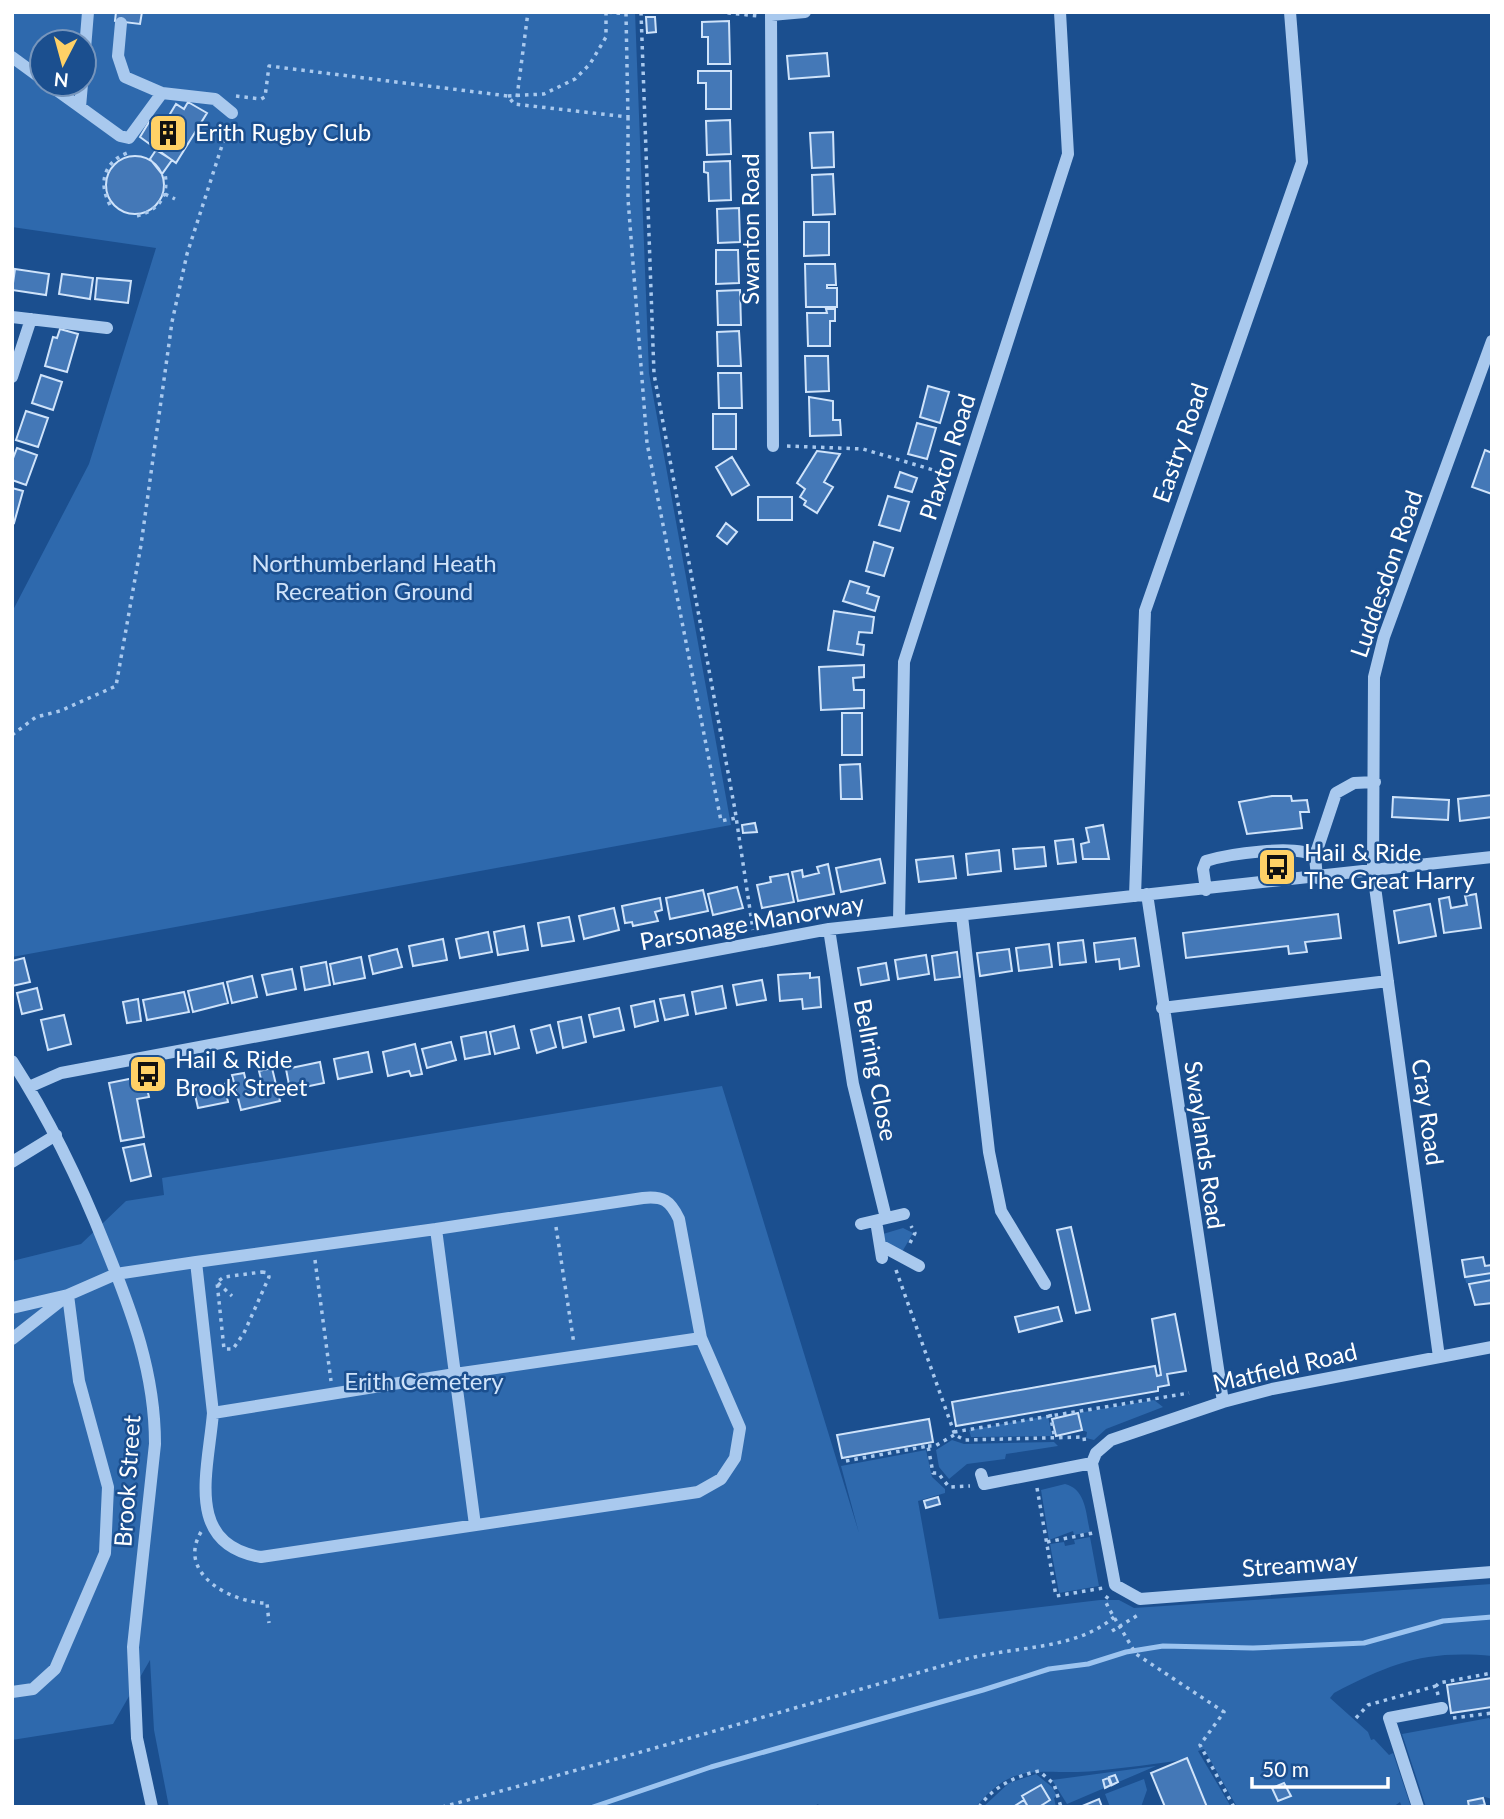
<svg xmlns="http://www.w3.org/2000/svg" width="1504" height="1819" font-family="Lato,sans-serif">
<style>
.green{fill:#2e69ad;fill-rule:evenodd}
.lines{fill:none;stroke-linecap:round;stroke-linejoin:round}
.stream{stroke:#9cc4f0;stroke-width:5}
.building{fill:#4478b7;stroke:#cfe3fa;stroke-width:2}
.path{stroke:#a9c9ee;stroke-width:3.5;stroke-dasharray:3.5 5;stroke-linecap:butt}
.minor{stroke:#a9c9ee;stroke-width:12}
.labels{text-anchor:middle;stroke-width:5;stroke-linejoin:round;paint-order:stroke}
.poi-label{font-size:24px;fill:#fff;stroke:#1b4f8f;text-anchor:start}
.street-label{font-size:24px;fill:#fff;stroke:#1b4f8f}
.park-label{font-size:24px;fill:#cfe3fa;stroke:#1b4f8f}
</style>
<rect width="100%" height="100%" fill="#1b4f8f"/>
<!-- green -->
<path class="green" d="M12,12H635L649,373L731,825L12,957V612L89,464L156,248L12,227ZM42,42H84V84H42Z
M722,1086L859,1533L841,1466L926,1450L932,1477L945,1489V1493L918,1501L939,1619L1100,1600H1119L1134,1608L1492,1584V1656C1425,1650 1392,1663 1334,1693L1330,1698L1368,1732L1371,1740L1374,1739L1389,1755L1393,1753L1411,1807H1402L1400,1802L1393,1807H1237L1204,1749L1198,1751L1231,1807H1206L1183,1760C1154,1764 1124,1768 1095,1771C1043,1776 1015,1758 976,1807H820L818,1804L813,1807H169L154,1730L150,1660L113,1724L12,1740V1261L81,1244L126,1201L164,1195L162,1178Z
M903,1228L913,1233L902,1252L884,1242L883,1234Z
M1492,1273V1280L1466,1283L1465,1277Z
M1154,1400L1163,1407L1106,1429L1094,1440L1086,1438L1087,1432L1082,1430L1078,1413Z
M1048,1416L1052,1436L971,1437L969,1430Z
M952,1440L964,1444L1054,1442L1058,1446L1006,1454L1005,1459L967,1464L949,1479L939,1467L936,1450Z
M1065,1484C1086,1489 1086,1514 1090,1532L1074,1535L1073,1531L1049,1540L1041,1490Z
M1090,1537L1099,1586L1059,1593L1050,1544L1064,1542L1065,1546L1075,1544L1074,1540Z
M1489,1718L1492,1722V1799L1485,1797L1468,1801L1469,1807H1426L1402,1734Z
M1156,1766L1067,1804L1052,1780Z
M1036,1774L1052,1787L1057,1796L1054,1798L1056,1807H1039L1050,1800L1041,1785L1022,1796L1024,1800L1013,1807H983L1009,1783Z
M1144,1779L1147,1790L1141,1807H1110L1105,1794Z"/>
<g class="lines">
<!-- stream -->
<path class="stream" d="M593,1807L711,1767L983,1690L1049,1669L1088,1664L1126,1652L1163,1646L1253,1648L1364,1643L1443,1621L1492,1617"/>
</g>
<!-- building -->
<path class="building" d="M116,12H142L140,24L115,21Z
M646,17H655L656,32L647,33Z
M729,21L730,64H708V37H702V22Z
M827,53L829,76L789,79L787,56Z
M698,71H731V109H706V83H698Z
M188,102L207,113L176,163L140,137L149,122L161,129L176,104L184,109Z
M730,120L731,154L707,155L706,121Z
M833,132L834,167L812,168L810,133Z
M156,150L172,160L162,174L150,159Z
M106 185a29 29 0 1 1 58 0a29 29 0 1 1-58 0Z
M730,161L731,200L709,201L708,173L704,172V162Z
M833,174L835,214L813,215L812,175Z
M739,208L740,242L718,243L717,209Z
M804,222H829V255L804,256Z
M716,250H738L739,283L716,284Z
M805,264H835L836,285H827V288H837V307H806Z
M15,269L49,274L46,295L12,290Z
M62,274L93,278L90,299L59,294Z
M97,278L131,281L128,303L95,299Z
M740,290L741,325H718L717,291Z
M826,309H835V321H830V346H808L807,313H827Z
M60,329L78,334L67,372L45,366L53,337L57,338Z
M739,331L741,366H718L717,332Z
M805,356H828L829,391L806,392Z
M718,373H741L742,408H719Z
M41,375L62,382L53,410L32,403Z
M928,386L949,392L940,423L920,417Z
M809,397L833,401V420H840L841,435L810,436Z
M26,411L48,418L38,447L16,440Z
M713,414H736V449H713Z
M917,423L936,428L927,459L908,454Z
M17,448L37,455L26,485L12,480V461Z
M1485,450L1492,453V494L1472,487Z
M817,451L840,454L824,482L833,487L817,513L804,505L806,501L800,497L805,489L797,483Z
M732,457L749,485L732,495L716,467Z
M900,472L917,478L912,492L895,487Z
M12,488L23,491L14,523L12,522Z
M888,496L909,502L900,531L879,525Z
M758,497H792V520H758Z
M726,523L737,532L727,544L717,536Z
M874,542L893,548L884,576L866,571Z
M850,581L869,587L867,593L879,597L875,611L843,601Z
M834,611L874,617L872,633L859,632L857,644L864,645L863,655L828,650Z
M864,665V677L853,678L854,690H864V708L821,710L819,667Z
M842,713H862V755H842Z
M860,764L862,799H841L840,765Z
M1492,795V817L1460,821L1458,799Z
M1272,796H1291L1292,801L1307,800L1309,812H1300L1302,828L1247,834L1239,802Z
M1393,797L1449,800L1448,820L1392,817Z
M755,823L757,832L743,833L742,825Z
M1103,825L1109,859H1083L1081,844L1089,842L1086,828Z
M1073,839L1076,862L1058,864L1055,841Z
M1044,847L1046,866L1015,869L1013,849Z
M999,850L1001,871L968,875L966,854Z
M953,856L956,878L919,882L916,860Z
M880,859L885,883L841,892L836,868Z
M828,864L834,894L798,901L792,872L802,870L803,877L819,873L817,867Z
M788,874L794,902L762,908L757,885L771,882L770,877Z
M737,887L743,908L713,915L708,894Z
M703,890L708,911L670,919L666,898Z
M1476,894L1481,928L1444,933L1439,899L1449,897L1451,908L1467,905L1465,896Z
M660,898L662,910L655,912L658,921L633,926L632,922L625,923L622,906Z
M1430,904L1436,936L1399,943L1394,911Z
M614,908L619,930L584,939L579,916Z
M1338,914L1341,938L1305,942L1307,952L1289,954L1288,946L1186,958L1183,933Z
M569,917L574,941L542,946L538,923Z
M524,926L528,950L498,955L494,932Z
M488,932L492,952L460,958L456,939Z
M1135,938L1139,966L1120,969L1119,959L1096,962L1094,943Z
M443,939L447,960L413,966L409,946Z
M1083,940L1086,962L1060,965L1058,943Z
M1049,944L1052,967L1019,971L1016,948Z
M397,949L402,967L373,974L369,956Z
M1009,949L1012,971L980,976L977,953Z
M957,952L960,977L935,980L932,956Z
M926,955L929,974L898,979L895,960Z
M361,957L365,978L334,984L330,964Z
M24,958L30,982L12,986V961Z
M326,962L330,985L305,990L301,967Z
M886,963L889,980L861,985L858,968Z
M292,969L296,989L267,995L262,975Z
M810,973V978L819,977L821,1007L803,1009L802,999L780,1001L778,975Z
M252,976L257,997L232,1003L227,982Z
M762,980L766,1000L737,1005L733,985Z
M223,983L228,1003L193,1012L188,991Z
M722,986L726,1008L696,1014L692,992Z
M37,988L42,1009L22,1014L17,993Z
M184,992L189,1012L147,1020L143,1000Z
M684,995L688,1015L665,1020L660,999Z
M138,999L141,1021L127,1023L123,1002Z
M654,1001L658,1021L635,1027L631,1006Z
M619,1008L624,1030L594,1037L589,1015Z
M64,1015L71,1044L48,1050L41,1020Z
M581,1017L586,1042L563,1048L558,1022Z
M550,1025L556,1047L537,1053L531,1030Z
M514,1026L519,1048L495,1054L490,1032Z
M486,1032L490,1054L465,1059L461,1037Z
M451,1042L456,1060L427,1068L422,1049Z
M415,1044L422,1074L411,1076L409,1071L388,1076L383,1052Z
M368,1052L372,1072L338,1079L334,1059Z
M320,1062L324,1083L290,1090L286,1069Z
M272,1068L280,1101L241,1110L232,1075L244,1073L247,1086L262,1083L259,1071Z
M144,1076L149,1097L137,1099L144,1137L121,1141L109,1083Z
M224,1084L228,1102L198,1108L194,1090Z
M144,1144L151,1176L131,1181L123,1148Z
M1071,1227L1090,1310L1076,1313L1057,1230Z
M1483,1257L1485,1266L1492,1265V1273L1465,1277L1462,1260Z
M1492,1280V1303L1475,1305L1469,1284Z
M1058,1307L1062,1321L1019,1332L1015,1317Z
M1175,1314L1186,1371L1167,1374L1169,1385L1158,1387V1391L956,1426L952,1402L1155,1366L1157,1376L1161,1375L1152,1319Z
M1078,1413L1082,1430L1056,1436L1052,1419Z
M929,1419L933,1442L842,1458L837,1435Z
M938,1497L940,1504L926,1508L924,1501Z
M1492,1678V1707L1451,1713L1447,1685Z
M1187,1758L1207,1807H1165L1151,1773Z
M1115,1775L1118,1782L1112,1785L1109,1777Z
M1108,1778L1111,1785L1105,1788L1103,1780Z
M1284,1783L1291,1796L1278,1801L1272,1788Z
M1041,1785L1050,1800L1039,1807H1028L1022,1796Z
M1483,1798L1485,1805L1469,1807L1468,1801Z
M1099,1799L1102,1807H1080Z
M1024,1800L1028,1807H1013Z"/>
<g class="lines">
<!-- path -->
<path class="path" d="M641,12L654,374L735,810L753,930
M719,12L758,16
M236,96L261,99L265,97L269,66L508,96L514,104L628,117L626,14L607,12
M508,96L544,94L575,79L590,64L606,37V12
M517,97L528,12
M628,117V199L647,443L721,821L736,818
M165,194L175,199
M110,205C98,183 104,162 127,153
M137,216C159,210 169,196 165,174
M787,446L863,449L950,475
M12,735L36,717L60,711L116,686L141,545L172,322L187,254L228,127
M556,1227L574,1344
M910,1243L915,1233L911,1226
M315,1260L331,1381
M896,1270L955,1435L965,1440L1084,1437L1085,1446
M262,1272L268,1273L269,1277L244,1333L233,1349H224L217,1282L224,1277Z
M218,1283L232,1296
M1050,1414L1055,1439
M954,1432L1189,1393
M928,1446H935L954,1435
M846,1461L928,1446L933,1473H938L949,1487L970,1486
M1037,1488L1056,1596L1103,1588
M201,1532C176,1574 232,1603 267,1603L269,1623
M1047,1542L1093,1533
M1108,1596L1105,1600L1108,1607L1136,1654L1224,1712L1200,1745L1234,1807
M1112,1631L1138,1615
M1438,1695L1436,1686L1439,1683L1492,1673
M1356,1718L1368,1705L1436,1686
M1453,1718L1492,1713
M442,1807C617,1760 790,1709 963,1660C1011,1646 1075,1651 1114,1617
M979,1807C993,1787 1015,1776 1039,1771L1054,1784L1061,1807"/>
<!-- minor -->
<path class="minor" d="M771,12L773,446
M771,15L805,12
M121,23L118,56L125,77L162,93
M12,57L42,79
M84,61L88,12
M48,84L80,107
M82,84L80,107L120,136L129,138L162,93L215,99L232,113
M12,317L107,328
M12,377L31,319
M1315,856L1336,793L1354,783L1375,782
M1206,890L1203,869L1206,861C1228,854 1296,844 1315,856L1317,878
M1147,894L1223,1402
M1135,896L1145,611L1302,162L1290,12
M962,916L989,1152L1001,1211L1045,1284
M899,920L904,662L1068,154L1060,12
M829,929L853,1084L886,1218
M1162,1008L1388,981
M12,1061C50,1120 80,1182 106,1248C132,1312 155,1373 155,1444L133,1647L137,1738L152,1807
M29,1087L61,1073L829,929L1492,857
M12,1162L56,1135
M876,1221L882,1258
M861,1224L904,1214
M436,1229L643,1198C663,1196 670,1200 679,1219L701,1338L740,1428L735,1458L721,1479L698,1492L261,1557C184,1544 208,1472 213,1413L455,1374L475,1525
M880,1245L919,1266
M196,1262L436,1229L455,1374L701,1338
M12,1308L68,1295L79,1381L108,1487L105,1553L55,1669L33,1689L12,1692
M12,1339L68,1295L116,1274L196,1262L213,1413
M1492,1347L1272,1389L1223,1402L1111,1440L1096,1453L1092,1463L1115,1585L1140,1599L1492,1572
M1439,1357L1373,872L1374,677L1384,637L1492,341
M981,1474L984,1484L1092,1463
M1418,1807L1389,1718L1442,1708"/>
</g>
<!-- icons -->
<defs>
<symbol id="building-square" viewBox="-11 -11 22 22"><rect x="-9" y="-9" width="18" height="18" rx="4" fill="#ffd166" stroke="#1b4f8f"/><path d="M-4-6H4V6H1V3H-1V6H-4ZM-2.5-4.3h1.7v1.8h-1.7ZM.8-4.3h1.7v1.8H.8ZM-2.5-1h1.7V.8h-1.7ZM.8-1h1.7V.8H.8Z" fill="#111"/></symbol>
<symbol id="bus-square" viewBox="-11 -11 22 22"><rect x="-9" y="-9" width="18" height="18" rx="4" fill="#ffd166" stroke="#1b4f8f"/><path d="M-5-6H5V4H4V6H2V4H-2V6H-4V4H-5ZM-3.5-4V0h7V-4ZM-3.5 1.2v1.5H-2V1.2ZM2 1.2v1.5H3.5V1.2Z" fill="#111"/></symbol>
</defs>
<g fill-rule="evenodd">
<use href="#building-square" x="146" y="111" width="44" height="44"/>
<use href="#bus-square" x="1255" y="845" width="44" height="44"/>
<use href="#bus-square" x="126" y="1052" width="44" height="44"/>
</g>
<g class="labels">
<!-- poi labels -->
<g class="poi-label">
<text x="195" y="141">Erith Rugby Club</text>
<text x="1304" y="861">Hail &amp; Ride<tspan x="1304" dy="28">The Great Harry</tspan></text>
<text x="175" y="1068">Hail &amp; Ride<tspan x="175" dy="28">Brook Street</tspan></text>
</g>
<!-- street labels -->
<g class="street-label">
<text transform="translate(751 229) rotate(-90)" y="8">Swanton Road</text>
<text transform="translate(1181 443) rotate(-71)" y="8">Eastry Road</text>
<text transform="translate(948 457) rotate(-72)" y="8">Plaxtol Road</text>
<text transform="translate(1387 574) rotate(-71)" y="8">Luddesdon Road</text>
<text transform="translate(752 923) rotate(-10)" y="8">Parsonage Manorway</text>
<text transform="translate(875 1070) rotate(79)" y="8">Bellring Close</text>
<text transform="translate(1427 1112) rotate(82)" y="8">Cray Road</text>
<text transform="translate(1204 1145) rotate(82)" y="8">Swaylands Road</text>
<text transform="translate(1285 1368) rotate(-13)" y="8">Matfield Road</text>
<text transform="translate(128 1481) rotate(-86)" y="8">Brook Street</text>
<text transform="translate(1300 1565) rotate(-4)" y="8">Streamway</text>
</g>
<!-- park labels -->
<g class="park-label">
<text x="374" y="572">Northumberland Heath<tspan x="374" dy="28">Recreation Ground</tspan></text>
<text x="424" y="1390">Erith Cemetery</text>
</g>
</g>
<!-- border -->
<rect width="1504" height="1819" fill="none" stroke="#ffffff" stroke-width="28"/>
<!-- north arrow -->
<g transform="translate(63 63) rotate(186)"><circle r="33" fill="#1b4f8f" stroke="#7695bc" stroke-width="2"/>
<path d="M0-5L12 26L0 18L-12 26Z" fill="#ffd166"/>
<text y="-10" font-size="19" font-weight="bold" text-anchor="middle" fill="#ffffff">N</text>
</g>
<!-- scale -->
<path d="M1252 1777v10h136v-10" fill="none" stroke="#ffffff" stroke-width="3.5"/>
<text x="1262" y="1777" font-size="21" fill="#ffffff" stroke="#1b4f8f" stroke-width="5" paint-order="stroke">50 m</text>
</svg>
